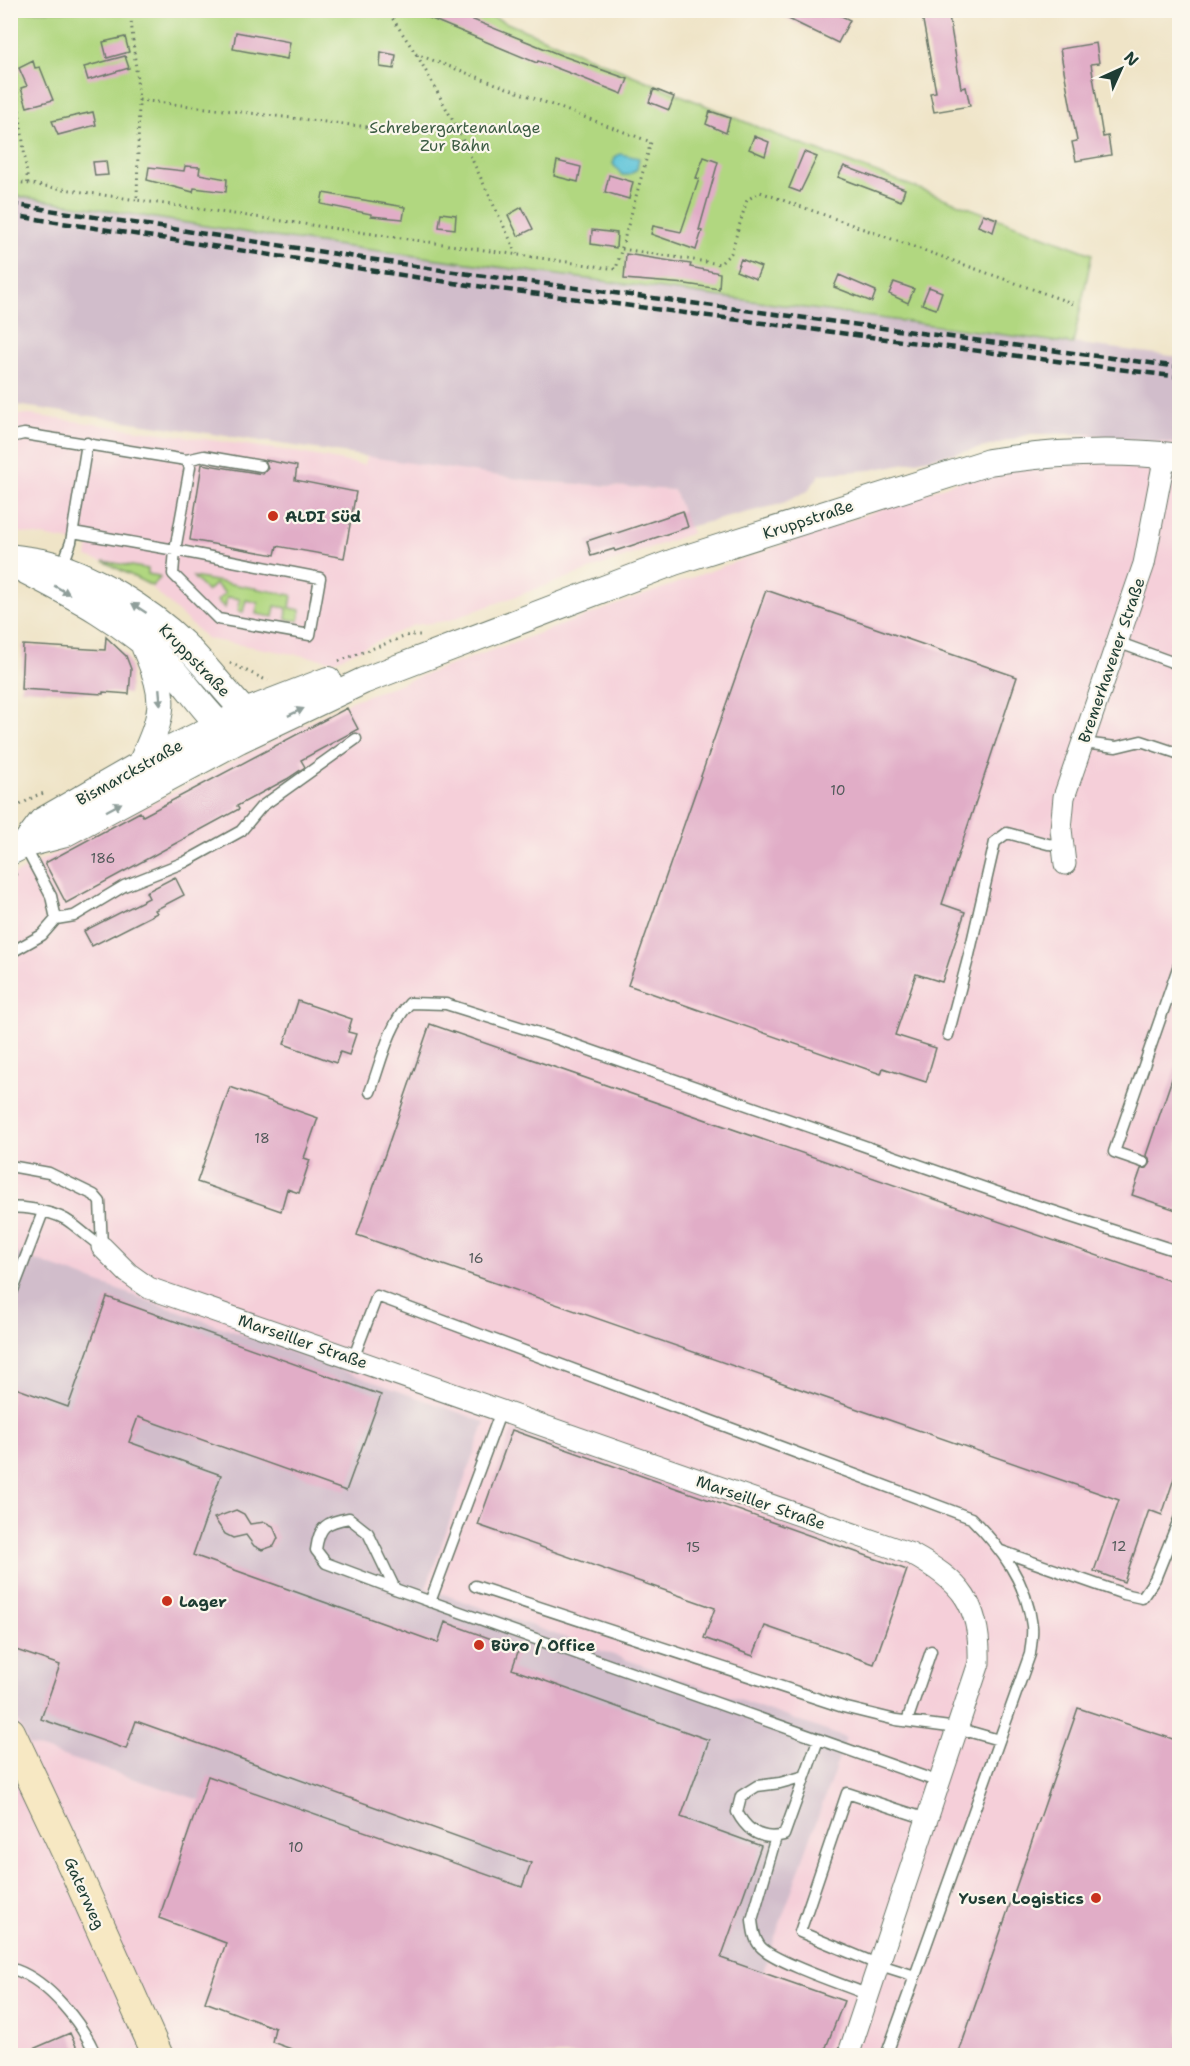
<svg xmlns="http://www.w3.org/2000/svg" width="1190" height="2066" font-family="'Shantell Sans',sans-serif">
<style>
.built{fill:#f5cfd9}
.industrial{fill:#d1bdcb}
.green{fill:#b1d780;stroke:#688a5a;stroke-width:1.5}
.water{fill:#5bc3d8;stroke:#3d8086;stroke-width:1.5}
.building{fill:#e1adc7}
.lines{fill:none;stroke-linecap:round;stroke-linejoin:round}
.service-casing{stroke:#687767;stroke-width:13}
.minor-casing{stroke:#687767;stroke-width:23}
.tertiary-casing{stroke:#687767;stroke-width:28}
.secondary-casing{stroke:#687767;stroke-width:32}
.path{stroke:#687767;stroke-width:3;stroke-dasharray:1.5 4.5;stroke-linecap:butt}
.service{stroke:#fff;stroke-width:10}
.minor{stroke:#fff;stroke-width:21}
.tertiary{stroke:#fff;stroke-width:26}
.secondary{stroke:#f7e8c3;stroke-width:30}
.rail{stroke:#1f3d34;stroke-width:4.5;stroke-dasharray:9 4.5;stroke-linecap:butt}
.oneway{fill:#8f9e9a}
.poi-dot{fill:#c8321e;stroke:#fbf7ec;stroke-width:2}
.labels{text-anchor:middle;stroke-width:4.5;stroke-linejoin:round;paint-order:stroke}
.number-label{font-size:14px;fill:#505959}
.park-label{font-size:16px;fill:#3c5c43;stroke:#fbf7ec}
.poi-label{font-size:16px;font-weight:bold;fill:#1f3d34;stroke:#fbf7ec;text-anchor:start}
.street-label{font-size:16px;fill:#1f3d34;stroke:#fbf7ec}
</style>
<rect width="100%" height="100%" fill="#fbf7ec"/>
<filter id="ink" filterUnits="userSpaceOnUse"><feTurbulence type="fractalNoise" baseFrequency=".0167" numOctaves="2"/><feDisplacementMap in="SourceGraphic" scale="12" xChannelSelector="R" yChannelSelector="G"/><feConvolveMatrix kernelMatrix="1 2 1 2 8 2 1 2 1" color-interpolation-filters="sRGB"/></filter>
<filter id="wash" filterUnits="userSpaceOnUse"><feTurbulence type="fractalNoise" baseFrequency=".008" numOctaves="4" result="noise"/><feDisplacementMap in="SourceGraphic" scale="24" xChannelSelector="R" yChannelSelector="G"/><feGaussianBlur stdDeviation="1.35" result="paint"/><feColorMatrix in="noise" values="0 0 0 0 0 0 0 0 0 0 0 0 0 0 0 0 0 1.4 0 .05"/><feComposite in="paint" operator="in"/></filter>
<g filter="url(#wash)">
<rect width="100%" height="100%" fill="#efe4c7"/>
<!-- built -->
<path class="built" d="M23,414L290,451L364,465L367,455L534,481L674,490L692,533L447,621L414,625L334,661L213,640L206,638L150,586L107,563L87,557L89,544L11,531V417Z
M1088,434L1179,444V2055L11,2056V876L346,703Z"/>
<!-- industrial -->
<path class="industrial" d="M10,195L274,237L1179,357V444L1088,434H1031L986,447L871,470L820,474L808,491L781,504L688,527L674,490L534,481L16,405L10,404Z
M10,1251L485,1422L426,1588L846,1738L760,1980L29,1745L10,1706Z"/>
<!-- green -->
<path class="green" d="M10,11H478L779,136L1092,254L1073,344L274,237L11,195Z
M103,561L148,569V574L159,576L160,578L152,586Z
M193,577L292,595L290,608L301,610L299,621L286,619L287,608L275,606L273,617L256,614L258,603L246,600L243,612L238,611L240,599L227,597L225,608L217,601L225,593L215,584L207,592Z"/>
<!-- water -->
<path class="water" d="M620,154L639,158L637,169L629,175H622L613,164L615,157Z"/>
<g id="blocks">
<!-- building -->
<path class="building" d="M410,10H462L461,15L563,56L628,79L622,94L580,77L538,61L537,63Z
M770,10H829L850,20L838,43Z
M921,10H948L961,88L966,87L970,106L934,112L930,93L936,92Z
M236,32L290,42L287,59L233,49Z
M125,37L129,52L107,58L103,42Z
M1096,43L1099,63L1091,64L1103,137L1108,136L1111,155L1076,161L1072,142L1077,141L1060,49Z
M381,52L396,55L394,69L380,67Z
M125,56L129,68L88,80L84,67Z
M33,61L35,68L40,67L53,100L27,107L21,88L27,86L19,68Z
M654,89L674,97L669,110L649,102Z
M710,111L730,118L726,133L706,124Z
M93,112L96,125L58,135L52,121Z
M754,136L769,142L765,156L749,149Z
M804,152L817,157L800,192L789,188Z
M704,157L718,162L699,230L702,231L696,250L651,234L653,226L681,232L699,179L696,178Z
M106,161L108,175L95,176L93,162Z
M557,161L581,167L578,182L554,176Z
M185,166L200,167L199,174L227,179L226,192L194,188L193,192L147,180L149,167L184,171Z
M844,166L905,189L901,201L838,177Z
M609,175L633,182L629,199L605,192Z
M323,193L405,207L403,219L371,216V214L321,204Z
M522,207L533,229L518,236L508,215Z
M441,213L456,215L455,229L439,227Z
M983,214L997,219L993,232L978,226Z
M592,230L617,233L616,248L591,244Z
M626,254L691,264L690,267L720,273L719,289L686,284L624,279Z
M741,259L761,267L756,279L736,271Z
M839,275L876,291L872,302L834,287Z
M894,282L914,289L908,303L889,294Z
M929,287L942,292L936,309L922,304Z
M265,460L297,466L295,480L356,492L344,558L277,546L275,555L190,540L202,464L263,474L268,468Z
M683,511L688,527L615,551L614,549L591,556L587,541L611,533V535Z
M766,590L1017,677L942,904L965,912L942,982L916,974L895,1035L936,1048L926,1082L883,1068L881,1074L628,985Z
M106,637L126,656L131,669L129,694L103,692V694L21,689L23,645L105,650Z
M347,708L358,729L301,760L305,767L287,779L237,806L239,809L66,903L45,863L140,812L143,816Z
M175,877L184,895L155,910L157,913L92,946L84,931L149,898L146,892Z
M298,1001L352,1019L348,1032L356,1034L349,1055L340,1052L336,1063L284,1044Z
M430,1024L1179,1284V1463L1162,1515L1149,1510L1124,1582L1094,1571L1119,1500L357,1235Z
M1177,1064L1179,1065V1211L1132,1195L1141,1169L1147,1168L1150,1164L1149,1158L1146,1155Z
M230,1087L318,1118L304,1158L310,1160L299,1193L287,1189L281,1211L197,1182Z
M107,1297L381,1395L346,1491L138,1417L129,1442L221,1475L193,1555L438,1643L445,1622L519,1649L512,1669L709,1740L681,1817L761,1846L721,1958L844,2001L823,2055H308L272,2042L275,2028L205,2002L226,1943L159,1918L208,1776L522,1887L531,1863L136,1721L126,1749L41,1719L60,1665L10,1648V1386L68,1407Z
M512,1430L907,1570L874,1664L765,1626L753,1656L704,1638L715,1608L478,1525Z
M236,1510L244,1514L250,1524L265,1522L273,1526L278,1538L274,1546L262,1550L254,1546L246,1535L233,1538L225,1534L214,1518Z
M1078,1708L1179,1741V2055H958Z
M70,2033L80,2055H19Z"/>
</g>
</g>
<g filter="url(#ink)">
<use href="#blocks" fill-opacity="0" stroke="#687767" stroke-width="1.5"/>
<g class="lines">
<defs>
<path id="service" d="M10,437L24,434L186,460L190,467L175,550L320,578L310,635L218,619L173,574L175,550L73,532
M186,460L204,456L261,466
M62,567L71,542L87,443
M1117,642L1180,665
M1083,743L1116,747L1141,741L1180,754
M56,919L74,916L124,886L185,862L241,831L261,807L356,739
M10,953L42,935L56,919L51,896L24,845
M948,1035L969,955L995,842L1007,833L1048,844L1063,845
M370,1092C381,1063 388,1026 410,1003L446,1004L558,1039L1022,1201L1180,1252
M1143,1162L1114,1152L1180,962
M10,1166L49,1173L94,1195L100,1202L102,1247
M10,1208C25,1206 59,1213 71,1223C82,1231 90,1239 102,1247
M10,1298L43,1212
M353,1359L377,1296L971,1518C1001,1548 1027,1582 1032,1626C1033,1635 1031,1645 1030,1654L915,1976L877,1964L800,1932L847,1793L927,1819
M1001,1551L1124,1594L1142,1598L1155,1579L1180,1517
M475,1586L843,1707L896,1720L957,1728L999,1740
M395,1589L368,1533L349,1518C326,1522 319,1526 316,1550L326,1563L395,1589L939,1782
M430,1602L501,1411
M907,1721L931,1651
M805,1776L780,1783L757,1786L741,1796L737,1812C747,1831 762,1841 784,1835L818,1740
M776,1837L752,1920C753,1929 754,1939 760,1946C772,1961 846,1986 867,1994
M10,1972L16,1970C49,1982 83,2024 96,2056
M886,2056L915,1976"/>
<path id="minor" d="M1065,864L1061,829L1064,797L1144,564L1165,455
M102,1247L128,1273L149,1288L911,1554C961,1581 981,1604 979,1663L848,2056"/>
<path id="tertiary" d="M10,557C21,559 32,560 42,562C90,573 149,610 184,644C205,665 224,690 245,712L244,729
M20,568C73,595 127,623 170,667C191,689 207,716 231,735
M141,764C164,712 168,701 145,648
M24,845L42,821L141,764L245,712L328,680
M10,852L24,845L62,835L239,740L363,681L674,562L989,462C1052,452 1115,449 1180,457"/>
<path id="secondary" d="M10,1732L69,1857L158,2056"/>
</defs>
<!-- service casing -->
<use href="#service" class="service-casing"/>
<!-- minor casing -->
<use href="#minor" class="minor-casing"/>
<!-- tertiary casing -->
<use href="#tertiary" class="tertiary-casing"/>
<!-- secondary casing -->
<use href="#secondary" class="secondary-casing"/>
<!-- path -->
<path class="path" d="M130,10L139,100L137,200L616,269L651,142L416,54L387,10
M417,55L457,128L517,254
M17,92L28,184
M139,100L445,136L457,128
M10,181L137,200
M622,249L720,264L731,253L747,200L760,192L1077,305
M339,661L409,635H420
M230,663L268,681
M10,811L35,796L47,792
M10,877L18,873"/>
<!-- service -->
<use href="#service" class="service"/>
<!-- minor -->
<use href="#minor" class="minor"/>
<!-- tertiary -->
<use href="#tertiary" class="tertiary"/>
<!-- secondary -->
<use href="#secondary" class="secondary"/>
<!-- rail -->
<path class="rail" d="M10,204L454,272L1180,367
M10,215L454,283L1180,377"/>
</g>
<!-- one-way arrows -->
<defs><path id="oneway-solid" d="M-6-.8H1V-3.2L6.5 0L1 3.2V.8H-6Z" transform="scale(1.5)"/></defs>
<g class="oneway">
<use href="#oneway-solid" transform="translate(62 590) rotate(29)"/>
<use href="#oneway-solid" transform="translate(139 608) rotate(-147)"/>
<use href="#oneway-solid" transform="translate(160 697) rotate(85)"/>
<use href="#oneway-solid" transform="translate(296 712) rotate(-25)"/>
<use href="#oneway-solid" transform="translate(114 807) rotate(-28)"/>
</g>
</g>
<!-- markers -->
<g class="poi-dot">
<circle cx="273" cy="516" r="6"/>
<circle cx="167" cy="1601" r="6"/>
<circle cx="479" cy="1645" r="6"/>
<circle cx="1096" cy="1898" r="6"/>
</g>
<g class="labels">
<!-- number labels -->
<g class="number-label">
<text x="838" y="795">10</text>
<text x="103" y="863">186</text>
<text x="262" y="1143">18</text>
<text x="476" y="1263">16</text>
<text x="1119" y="1551">12</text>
<text x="693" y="1552">15</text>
<text x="296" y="1852">10</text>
</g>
<!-- park labels -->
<g class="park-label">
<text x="455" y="133">Schrebergartenanlage<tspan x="455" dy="18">Zur Bahn</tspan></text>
</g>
<!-- poi labels -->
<g class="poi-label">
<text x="285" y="522">ALDI Süd</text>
<text x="179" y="1607">Lager</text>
<text x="491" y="1651">Büro / Office</text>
<text x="1084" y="1904" text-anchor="end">Yusen Logistics</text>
</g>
<!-- street labels -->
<g class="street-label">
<text transform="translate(808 519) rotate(-18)" y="6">Kruppstraße</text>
<text transform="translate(195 660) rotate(46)" y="6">Kruppstraße</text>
<text transform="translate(1111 660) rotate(-71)" y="6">Bremerhavener Straße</text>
<text transform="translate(129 772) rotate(-29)" y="6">Bismarckstraße</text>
<text transform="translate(303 1341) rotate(19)" y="6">Marseiller Straße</text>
<text transform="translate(761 1502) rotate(19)" y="6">Marseiller Straße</text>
<text transform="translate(85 1893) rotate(66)" y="6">Gaterweg</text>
</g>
</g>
<!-- margin -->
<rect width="1190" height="2066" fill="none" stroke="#fbf7ec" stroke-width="36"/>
<!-- north arrow -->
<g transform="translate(1121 69) rotate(45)" stroke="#fbf7ec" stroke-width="4.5" paint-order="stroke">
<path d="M0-4.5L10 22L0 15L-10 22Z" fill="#1f3d34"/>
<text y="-9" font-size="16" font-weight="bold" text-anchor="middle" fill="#1f3d34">N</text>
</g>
</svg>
